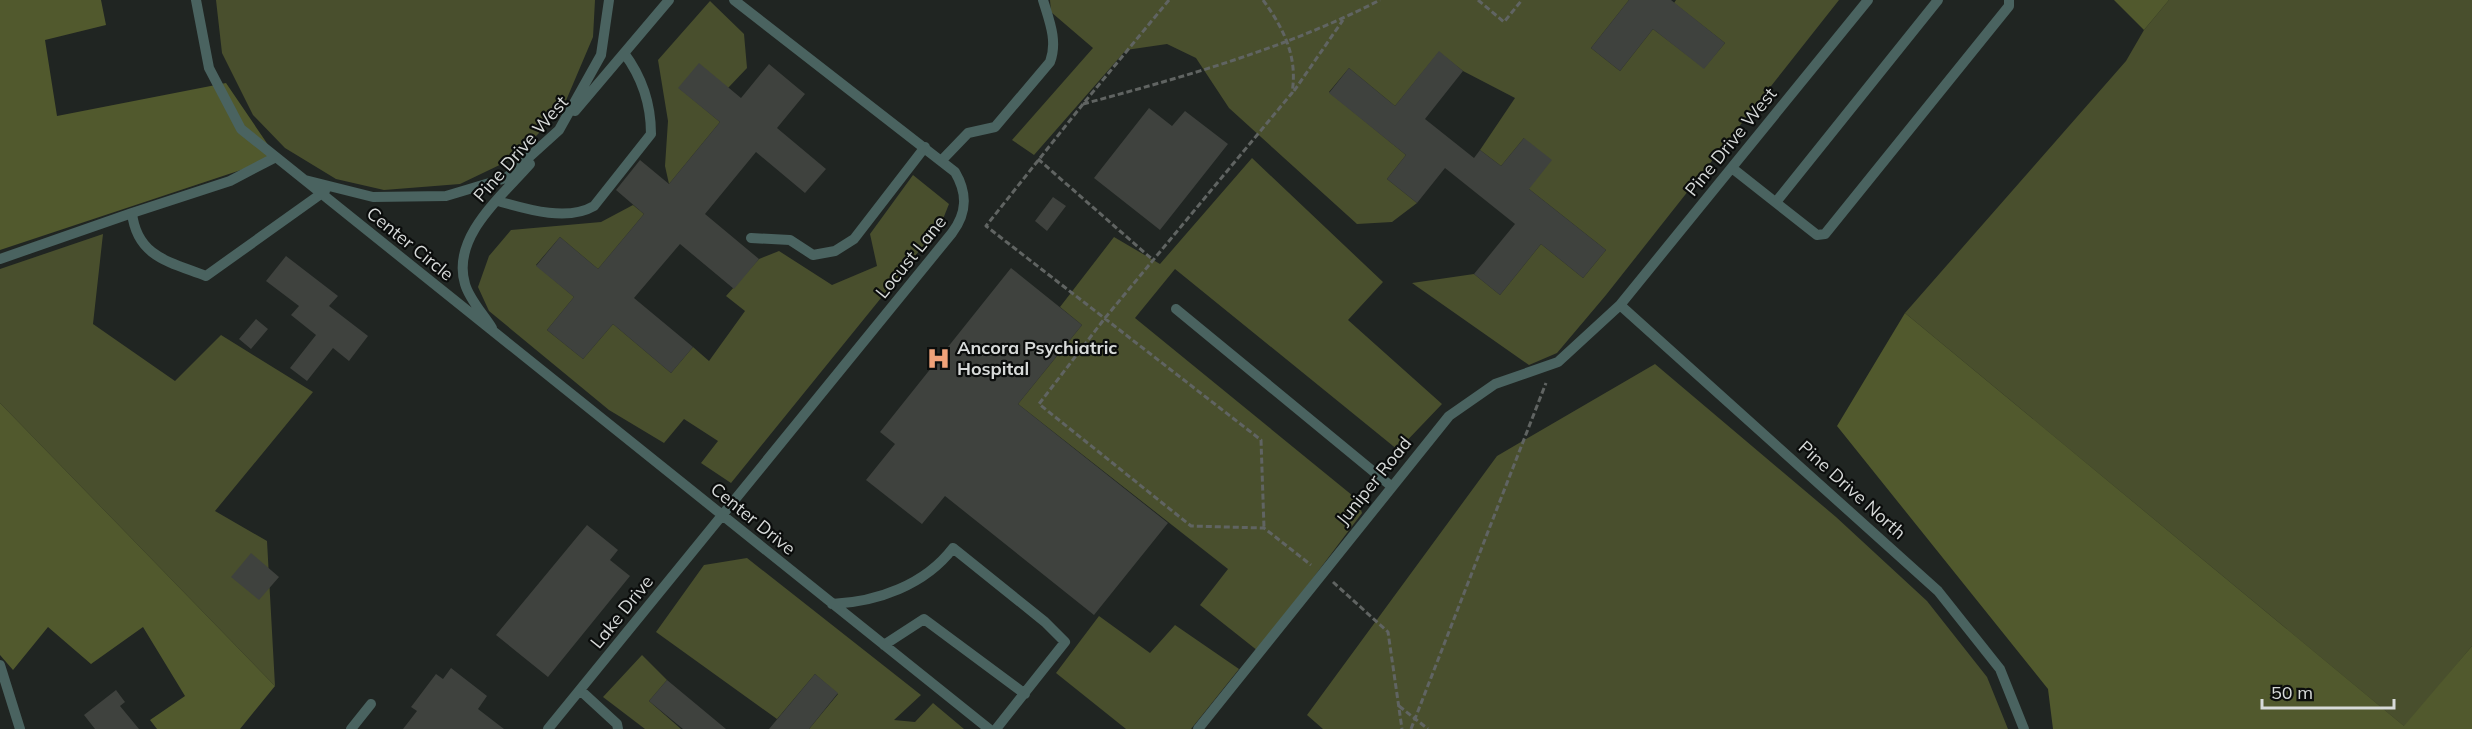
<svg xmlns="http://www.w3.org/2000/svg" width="2472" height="729" font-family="Mulish,sans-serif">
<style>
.green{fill:#494f2d}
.forest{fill:#51592d}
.building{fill:#3f423e}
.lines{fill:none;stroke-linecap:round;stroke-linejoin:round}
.path{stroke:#606462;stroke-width:3;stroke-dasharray:6 3;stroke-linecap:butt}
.service{stroke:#4a6360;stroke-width:10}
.labels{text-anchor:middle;stroke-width:4.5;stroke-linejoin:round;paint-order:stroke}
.street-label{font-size:18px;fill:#d7dad9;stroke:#0b0d0c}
.poi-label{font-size:18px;font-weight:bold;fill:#d7dad9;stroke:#0b0d0c;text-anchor:start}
</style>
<rect width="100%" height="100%" fill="#202522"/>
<!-- green -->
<path class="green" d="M216,0H595L593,37L562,110L514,158L460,184L384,190L336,179L285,148L253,115L222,53Z
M1050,0H1629L1591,48L1620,71L1653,29L1704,68L1725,43L1674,3L1676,0H1839L1606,295L1557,353L1529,365L1412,283L1474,274L1500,295L1541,244L1583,278L1606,250L1529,189L1524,138L1501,166L1480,150L1515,98L1463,71L1439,52L1395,106L1349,68L1329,92L1406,155L1387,179L1417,203L1392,222L1357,224L1229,108L1196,58L1167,44L1126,50L1034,155L1012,140L1093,48L1051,12Z
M2169,0H2472V646L2405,727L1905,313L2126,61L2144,30Z
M710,1L744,34L747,68L728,88H679L720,122L669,184L665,166L668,121L658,60Z
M1252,158L1383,282L1348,320L1442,404L1398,450L1175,269L1135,318L1358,500L1362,513L1258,651L1200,605L1228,569L1018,404L1082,325L1060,307L1114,237L1160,264Z
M913,175L949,204L941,224L731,483L701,463L718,441L684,419L664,443L609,410L489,311L478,287L489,256L511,230L601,222L633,205L644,214L598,269L560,237L536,265L574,297L547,330L583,359L613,324L671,373L693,347L709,361L745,311L726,296L759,259L779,251L832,285L877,266L870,234Z
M103,234L93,324L175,381L221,335L313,392L215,511L267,541L275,686L0,403V269Z
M1655,364L1836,517L1927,601L1987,677L2008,729H1323L1307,715L1497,456Z
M747,558L921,695L894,720L915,722L933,703L964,729H809L838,694L815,674L777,719L656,632L704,565Z
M1099,616L1150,653L1175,625L1239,669L1191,729H1126L1056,673Z
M642,655L667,680L649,701L681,729H645L603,697Z"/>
<!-- forest -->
<path class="forest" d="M0,0H101L106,25L45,40L57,116L226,83L277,158L0,250Z
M2114,0H2169L2144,30Z
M1905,313L2404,726L2472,646V729H2053L2048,689L1837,426Z
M0,403L275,686L240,729H157L150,720L185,696L143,627L91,664L48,627L13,670L0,655Z"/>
<!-- building -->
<path class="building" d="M1629,0H1671L1725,43L1704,69L1653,29L1620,71L1591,48Z
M1439,51L1463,71L1425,119L1474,158L1480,150L1501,166L1524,138L1552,160L1529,189L1606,250L1583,278L1541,244L1500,295L1474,274L1515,224L1445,168L1417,203L1387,179L1406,155L1329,93L1349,68L1395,106Z
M699,63L741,98L769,64L805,94L777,128L826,169L805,193L756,152L705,214L759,259L734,289L680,244L634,298L693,347L671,373L613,324L583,359L547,330L574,297L536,266L560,237L598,269L644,214L616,190L640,160L669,184L720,122L678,88Z
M1149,108L1172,126L1185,111L1228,144L1160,230L1094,178Z
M1053,197L1066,206L1047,231L1035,221Z
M286,256L338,296L329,306L368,336L349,361L333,348L307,381L290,368L316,335L291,315L299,306L266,281Z
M1011,268L1082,325L1018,404L1168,523L1094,615L945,496L922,524L866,480L895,444L880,432Z
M256,319L268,329L251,349L239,339Z
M587,525L618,550L610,560L630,576L548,677L496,635Z
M251,553L279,577L259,600L231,577Z
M451,668L487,696L478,709L504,729H403L417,711L411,707L436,674L443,679Z
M815,674L838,693L809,729H769Z
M667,680L726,729H683L649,701Z
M116,690L125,702L120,706L139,729H95L84,715Z"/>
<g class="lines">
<!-- path -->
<path class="path" d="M1169,0L1083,104C1184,77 1287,48 1380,0
M1263,0C1284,29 1298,57 1292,93L1105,318L1039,404L1191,526L1264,528L1311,565
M1478,0L1504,22L1522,0
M1294,91L1343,20
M1083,104L986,226L1261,440L1264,528
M1038,159L1153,260
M1333,582L1388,632L1402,729
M1399,706L1428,729
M1411,729L1546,383"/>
<!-- service -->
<path class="service" d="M196,0L209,68L241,129L989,729
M575,111L669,0
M276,157L230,181L132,213C137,257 170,262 206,276L325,191
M942,160L968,133L995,127L1050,62C1058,41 1049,20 1043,0
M1732,168L1817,235L1825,234L2009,6V0
M305,180L373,197L446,196L506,178L559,130L601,55L609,0
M498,201C526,209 567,222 594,206L651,134C651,104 642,77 624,53
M1776,202L1938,0
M751,238L790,240L813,255L835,251L854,239L925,147
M0,259L132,213
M1620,305L1938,591L2000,669L2024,729
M1176,309L1391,486
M492,328C484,315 469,299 465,284C451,237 502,196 530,164
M832,604C877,602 925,585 953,548L1045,622L1065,642L996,729
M884,645L924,619L1025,694
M0,665L20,729
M580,690L617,724L618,729
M351,729L371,704
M548,729L952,233C967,213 968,194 955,172L734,0
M1198,729L1449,416L1495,384L1558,362L1620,305L1868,0"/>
</g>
<!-- icons -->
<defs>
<symbol id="hospital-bare" viewBox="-9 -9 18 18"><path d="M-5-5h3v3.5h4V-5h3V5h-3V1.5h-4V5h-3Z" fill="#f0a279" stroke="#0b0d0c" stroke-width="2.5" paint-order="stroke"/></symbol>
</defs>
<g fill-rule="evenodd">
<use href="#hospital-bare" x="922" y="342" width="33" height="33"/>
</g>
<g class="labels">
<!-- street labels -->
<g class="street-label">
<text transform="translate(1731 142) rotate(-51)" y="6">Pine Drive West</text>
<text transform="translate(521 149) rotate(-49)" y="6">Pine Drive West</text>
<text transform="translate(410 244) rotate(39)" y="6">Center Circle</text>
<text transform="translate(911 257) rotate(-51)" y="6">Locust Lane</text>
<text transform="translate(1374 481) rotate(-51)" y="6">Juniper Road</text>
<text transform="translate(1852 490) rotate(42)" y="6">Pine Drive North</text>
<text transform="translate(753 519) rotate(39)" y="6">Center Drive</text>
<text transform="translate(622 612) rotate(-51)" y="6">Lake Drive</text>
</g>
<!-- poi labels -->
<g class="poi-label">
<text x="957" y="354">Ancora Psychiatric<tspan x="957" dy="21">Hospital</tspan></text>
</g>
</g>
<!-- scale -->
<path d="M2262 699v9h132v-9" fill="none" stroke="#d7dad9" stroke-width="3"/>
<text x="2271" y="699" font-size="18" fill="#d7dad9" stroke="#0b0d0c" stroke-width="4.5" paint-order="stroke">50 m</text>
</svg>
